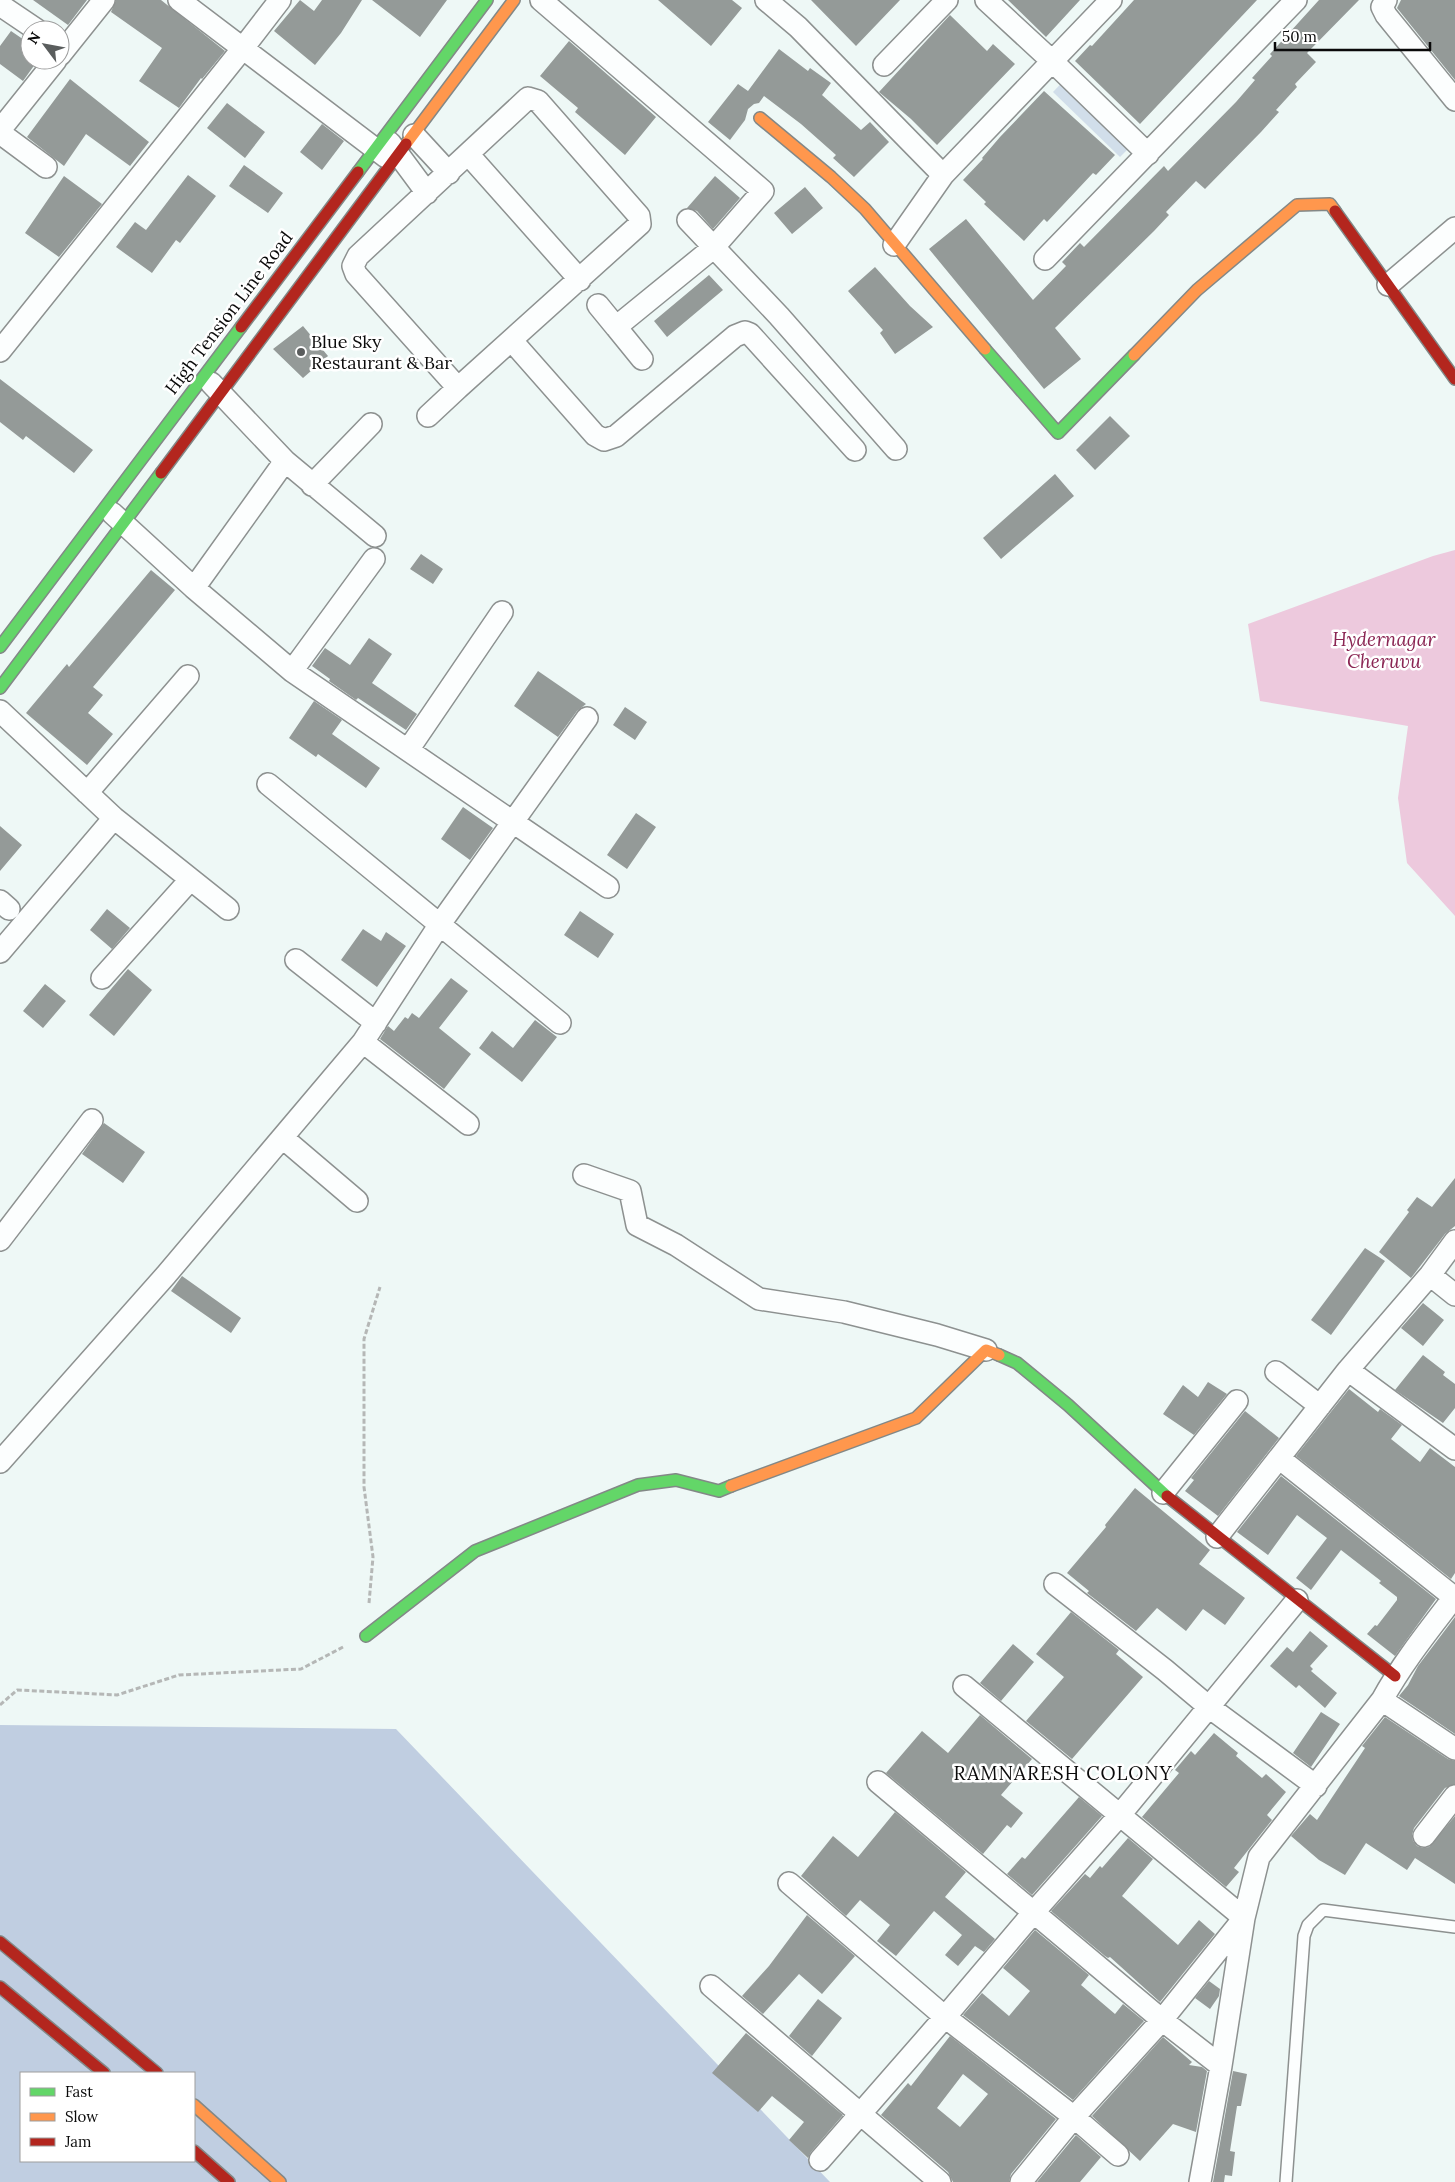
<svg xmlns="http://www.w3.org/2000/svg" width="1455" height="2182" font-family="Lora,serif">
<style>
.green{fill:#d1deea}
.forest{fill:#c0cee1;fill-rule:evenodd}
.water{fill:#edc9dd}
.building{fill:#949a98;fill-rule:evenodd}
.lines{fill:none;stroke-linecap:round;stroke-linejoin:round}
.lane-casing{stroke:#8d9190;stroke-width:14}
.street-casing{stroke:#8d9190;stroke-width:24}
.fast-casing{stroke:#838887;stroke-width:14}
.slow-casing{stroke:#838887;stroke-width:14}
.jam-casing{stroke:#838887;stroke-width:14}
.path{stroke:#b5b7b6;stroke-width:3;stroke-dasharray:5 2.5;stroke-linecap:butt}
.lane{stroke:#fcfefe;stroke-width:11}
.street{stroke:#fcfefe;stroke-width:21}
.fast{stroke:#63d668;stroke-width:11}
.slow{stroke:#ff974d;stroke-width:11}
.jam{stroke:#b3261e;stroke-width:11}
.poi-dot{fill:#5a5d5d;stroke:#fff;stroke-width:2}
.labels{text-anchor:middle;stroke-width:5;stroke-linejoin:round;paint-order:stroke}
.street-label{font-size:18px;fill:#0a0a0a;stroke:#fff}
.poi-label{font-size:18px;fill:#0a0a0a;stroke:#fff;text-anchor:start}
.water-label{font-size:19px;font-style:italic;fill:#8a2553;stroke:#fff}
.neighbourhood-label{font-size:19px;letter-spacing:1px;fill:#0a0a0a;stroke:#fff}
</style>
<rect width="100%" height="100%" fill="#eef8f6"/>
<!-- green -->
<path class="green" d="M1076,68L1143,134L1120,157L1053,92Z"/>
<!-- forest -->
<path class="forest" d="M0,1725L396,1729L830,2182H0ZM21,2073H194V2161H21Z"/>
<!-- water -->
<path class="water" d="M1455,550V916L1407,863L1398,798L1408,726L1260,701L1248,624L1433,556Z"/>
<!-- building -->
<path class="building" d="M33,0H87L68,25Z
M116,0H161L225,51L202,79L201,78L179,108L139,81L162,48L111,12Z
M300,0L314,11L322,0H362L341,33L315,65L274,31Z
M372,0H447L420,37Z
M658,0H732L742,8L711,46Z
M811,0H900L856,46Z
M1008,0H1080L1046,37Z
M1134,0H1257L1140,124L1075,61L1090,45L1092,46Z
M1319,0H1359L1307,53L1316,62L1295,84L1297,87L1276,110L1279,112L1261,132L1205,189L1196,181L1166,212L1169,215L1154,231L1055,328L1081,359L1044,389L929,249L966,219L1033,300L1066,266L1062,262L1080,243L1084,247L1164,166L1168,171L1236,102L1255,80L1252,78L1272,56L1270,54Z
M1401,0H1455V80L1397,8Z
M950,15L987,51L993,44L1015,64L937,145L911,119L879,92Z
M11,31L30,44V60H38L23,81L0,64V46Z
M569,41L656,117L625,155L575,112L578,108L540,76Z
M779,49L808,71L810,68L831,83L822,95L861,130L870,122L889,142L854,177L833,158L836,155L801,124L764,96L759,103L754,104L748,109L745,120L730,140L708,122L738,84L748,91Z
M70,79L149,142L130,166L86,134L64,166L27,137Z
M1044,91L1115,155L1096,175L1093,173L1047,222L1044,219L1024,241L984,204L986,202L963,180L983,159L982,158L1000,137Z
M227,103L265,132L245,158L207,128Z
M322,124L344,141L322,170L300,152Z
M244,165L283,193L268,213L229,186Z
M188,175L216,196L180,243L176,240L152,273L116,247L135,222L146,230Z
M64,176L102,204L59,257L25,233Z
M715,176L740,198L713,229L697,211L687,208Z
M805,187L823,208L792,234L774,213Z
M875,267L910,306L933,327L895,354L880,333L883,330L848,291Z
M709,275L723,290L667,337L654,321Z
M303,326L328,356L303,378L273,349Z
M0,379L93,450L74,473L26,436L23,440L0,422Z
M1110,416L1130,436L1095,470L1076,450Z
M1055,474L1074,496L1001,559L983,538Z
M421,554L443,569L433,584L410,569Z
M151,570L175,590L93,687L103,695L88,713L113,734L87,765L26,713L67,664L69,667Z
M369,638L392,654L372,683L417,714L406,730L358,698L356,700L329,681L330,679L312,666L325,648L350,665Z
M538,671L586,704L577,711L558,737L514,706Z
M314,701L342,720L332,734L380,768L366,788L318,754L316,757L289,738Z
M625,707L647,722L635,740L613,725Z
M463,807L493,828L470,860L441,839Z
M636,813L656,827L627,869L607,855Z
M0,826L22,845L0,871Z
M107,909L130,928L112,949L90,930Z
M580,911L614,934L598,958L564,935Z
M363,929L381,941L386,932L406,946L377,987L341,960Z
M128,969L152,990L114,1036L89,1015Z
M451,978L468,991L439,1028L471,1054L444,1089L380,1039L388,1026L394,1031L405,1017L408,1019L412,1013L419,1018Z
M45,984L66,1001L43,1028L23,1011Z
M535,1020L557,1037L522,1082L479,1048L492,1031L513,1048Z
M104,1123L145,1152L123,1183L82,1154Z
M1455,1178V1226L1445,1234L1411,1278L1379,1252L1409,1212L1407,1210L1417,1197L1432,1207Z
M1365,1248L1385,1261L1331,1335L1311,1320Z
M182,1276L241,1318L231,1333L171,1291Z
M1423,1303L1444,1320L1423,1346L1401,1328Z
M1423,1355L1445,1372L1443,1375L1455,1384V1408L1443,1423L1395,1390Z
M1208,1382L1227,1394L1194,1435L1163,1414L1183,1385L1198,1397Z
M1349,1389L1378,1412L1380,1409L1402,1425L1391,1439L1420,1462L1430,1448L1455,1467V1573L1451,1579L1296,1456Z
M1245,1411L1279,1438L1218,1516L1185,1491L1194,1480L1191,1478Z
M1281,1476L1436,1599L1395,1656L1367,1634L1375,1625L1377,1626L1397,1600V1597L1379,1583L1381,1581L1341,1550L1311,1590L1296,1578L1327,1538L1297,1515L1268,1555L1237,1532Z
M1135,1488L1210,1550L1199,1564L1245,1598L1225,1625L1203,1609L1186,1631L1157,1608L1136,1631L1087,1593L1089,1591L1067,1573L1106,1527L1105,1525Z
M1071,1612L1119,1650L1116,1654L1143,1677L1072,1759L1026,1721L1064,1677L1036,1654Z
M1455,1617V1734L1399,1696L1408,1685L1418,1666Z
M1310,1631L1328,1646L1310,1666L1313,1669L1311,1671L1337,1693L1325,1708L1299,1685L1296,1688L1270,1666L1287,1647L1293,1652Z
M1013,1644L1034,1662L1001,1701L980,1683Z
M1321,1712L1340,1724L1311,1767L1293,1753Z
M980,1715L1032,1759L1001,1795L1023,1813L1011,1828L1007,1825L983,1854L886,1773L922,1731L948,1753Z
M1385,1717L1448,1759L1455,1761V1784L1445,1788L1414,1828L1412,1835L1413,1841L1417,1846L1423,1848L1429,1847L1455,1816V1884L1415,1858L1407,1870L1366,1843L1345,1875L1319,1860L1291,1836L1310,1814L1317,1820L1365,1748L1362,1746Z
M1214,1733L1238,1753L1236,1756L1262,1778L1266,1774L1286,1792L1267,1815L1272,1820L1234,1868L1239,1872L1226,1887L1142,1817L1179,1773L1175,1770L1191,1751L1195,1755Z
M1079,1797L1102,1816L1032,1895L1007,1874L1022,1857L1025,1859Z
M895,1812L966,1872L945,1897L995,1939L984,1952L975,1946L958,1966L945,1955L962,1935L934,1911L896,1956L877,1941L890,1925L860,1900L846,1916L801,1876L833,1836L858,1857Z
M1128,1838L1153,1859L1122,1896L1178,1945L1199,1920L1215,1934L1160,2002L1110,1957L1108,1958L1105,1956L1051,1911L1085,1874L1090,1878L1100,1866L1102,1868Z
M807,1915L855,1956L822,1994L799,1974L763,2014L742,1996L769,1966Z
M1035,1930L1089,1975L1081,1985L1115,2014L1123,2004L1144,2021L1073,2100L963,2015L982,1993L1009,2016L1030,1991L1003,1968Z
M1209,1981L1220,1989L1219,1996L1210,2009L1195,1998Z
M818,1999L842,2018L812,2056L789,2036Z
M746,2033L843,2115L811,2152L808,2158L789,2140L804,2122L772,2096L758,2112L712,2073Z
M950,2036L1056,2119L1011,2174L1009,2182H953L948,2172L881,2115L908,2083L911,2086ZM963,2074L988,2094L960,2127L937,2108Z
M1163,2037L1192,2062L1189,2065L1202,2067L1207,2071L1196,2132L1173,2124L1140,2161L1092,2116Z
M1233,2071L1247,2074L1241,2106H1237L1230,2151L1235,2152L1232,2176L1225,2175L1224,2182H1213Z
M1076,2135L1101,2157L1080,2182H1037Z"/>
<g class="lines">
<defs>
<path id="lane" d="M1286,2182L1304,1936L1308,1925L1323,1910L1455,1927"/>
<path id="street" d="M179,0L386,157
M541,0L763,191L713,248L616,327L642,359
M766,0L798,27L943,175
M986,0L1052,61L1148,154
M1386,0L1382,7L1386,15L1455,100
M0,5L37,30
M60,55L104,0
M884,65L947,0
M528,98L538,101L639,216L640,224L458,388L356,274L353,266L358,256Z
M0,130L56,60
M0,133L46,167
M414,135L449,173
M390,143L427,193
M468,154L580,280
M688,220L779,316L896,449
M894,245L943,175L1111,0
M1045,259L1296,0
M1388,285L1455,228
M598,305L616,327
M512,341L595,435L604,440L616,436L735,336L745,332L750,334L855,450
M0,351L243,48L280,0
M211,383L285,461L375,536
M428,416L458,388
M312,485L371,424
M112,513L194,588L292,671L608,887
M194,588L285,461
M292,671L374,559
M0,711L114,818L228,909
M408,750L502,612
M268,784L560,1023
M87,793L188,676
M0,901L9,909
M0,952L114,818
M296,960L376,1023
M102,978L190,880
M363,1042L468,1124
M283,1138L357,1201
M584,1175L630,1191L637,1225L676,1245L759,1299L844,1312L937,1335L986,1350
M0,1240L92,1120
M1430,1275L1455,1295
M1348,1370L1455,1449
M1276,1372L1320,1406
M1279,1458L1455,1598
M0,1462L166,1275L363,1042L440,924L587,718
M1163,1493L1237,1401
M1217,1537L1348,1370L1430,1275L1455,1241
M1055,1584L1165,1670L1209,1707L1316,1786
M964,1686L1244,1918L1162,2020L1074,2117L1021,2182
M1382,1700L1455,1749
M878,1782L1162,2020L1221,2066
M1424,1836L1455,1796
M789,1883L945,2017L1074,2117L1118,2155
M711,1986L940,2182
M820,2160L945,2017L1033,1913L1119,1816L1297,1600
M1200,2182L1221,2066L1244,1918L1259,1857L1382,1700C1403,1662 1429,1630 1455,1596"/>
<path id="fast" d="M358,172L487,0
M985,349L1058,433L1134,355
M0,647L241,327
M0,688L161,473
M999,1355L1017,1363L1068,1405L1167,1496
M366,1636L475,1551L638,1485L676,1480L719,1491L731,1486"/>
<path id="slow" d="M760,118L831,177L865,209L985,349
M406,144L514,0
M1134,355L1197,290L1297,205L1330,204L1335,211
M731,1486L916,1418L986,1350L999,1355
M194,2105L280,2182"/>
<path id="jam" d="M1335,211L1455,379
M241,327L358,172
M161,473L406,144
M1167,1496L1395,1676
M0,1942L157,2073
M0,1987L104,2073
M194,2151L229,2182"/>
</defs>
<!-- lane casing -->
<use href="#lane" class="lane-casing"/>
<!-- street casing -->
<use href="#street" class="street-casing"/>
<!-- fast casing -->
<use href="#fast" class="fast-casing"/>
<!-- slow casing -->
<use href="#slow" class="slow-casing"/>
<!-- jam casing -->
<use href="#jam" class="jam-casing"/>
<!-- path -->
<path class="path" d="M369,1603L373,1557L364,1487V1339L380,1287
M0,1705L17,1690L117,1695L179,1675L301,1669L345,1646"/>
<!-- lane -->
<use href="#lane" class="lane"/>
<!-- street -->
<use href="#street" class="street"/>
<!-- fast -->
<use href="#fast" class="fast"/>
<!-- slow -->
<use href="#slow" class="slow"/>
<!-- jam -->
<use href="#jam" class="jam"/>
</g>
<!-- markers -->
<circle class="poi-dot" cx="301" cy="352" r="5"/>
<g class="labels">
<!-- street labels -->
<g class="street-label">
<text transform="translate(229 313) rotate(-53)" y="6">High Tension Line Road</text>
</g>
<!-- poi labels -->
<g class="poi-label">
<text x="311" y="348">Blue Sky<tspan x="311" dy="21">Restaurant &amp; Bar</tspan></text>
</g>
<!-- water labels -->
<g class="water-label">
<text x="1384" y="646">Hydernagar<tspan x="1384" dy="22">Cheruvu</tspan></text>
</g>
<!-- neighbourhood labels -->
<g class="neighbourhood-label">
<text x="1063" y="1780">RAMNARESH COLONY</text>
</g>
</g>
<!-- legend -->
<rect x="20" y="2072" width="175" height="90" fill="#ffffff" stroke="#9d9d9d"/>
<rect x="30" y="2088" width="25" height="8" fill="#63d668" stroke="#9d9d9d"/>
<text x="65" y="2097" font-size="15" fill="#0a0a0a">Fast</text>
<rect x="30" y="2113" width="25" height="8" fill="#ff974d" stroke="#9d9d9d"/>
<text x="65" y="2122" font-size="15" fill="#0a0a0a">Slow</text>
<rect x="30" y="2138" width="25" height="8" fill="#b3261e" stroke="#9d9d9d"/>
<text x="65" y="2147" font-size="15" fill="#0a0a0a">Jam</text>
<!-- north arrow -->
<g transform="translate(45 45) rotate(302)"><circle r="24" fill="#ffffff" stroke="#9d9d9d"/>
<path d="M0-4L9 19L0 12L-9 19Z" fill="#5a5d5d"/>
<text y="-8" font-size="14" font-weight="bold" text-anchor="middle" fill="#0a0a0a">N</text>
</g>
<!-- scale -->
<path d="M1275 42v8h155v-8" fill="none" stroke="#0a0a0a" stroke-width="2.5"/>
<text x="1282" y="42" font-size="15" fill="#0a0a0a" stroke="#ffffff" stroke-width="4" paint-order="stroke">50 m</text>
</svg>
